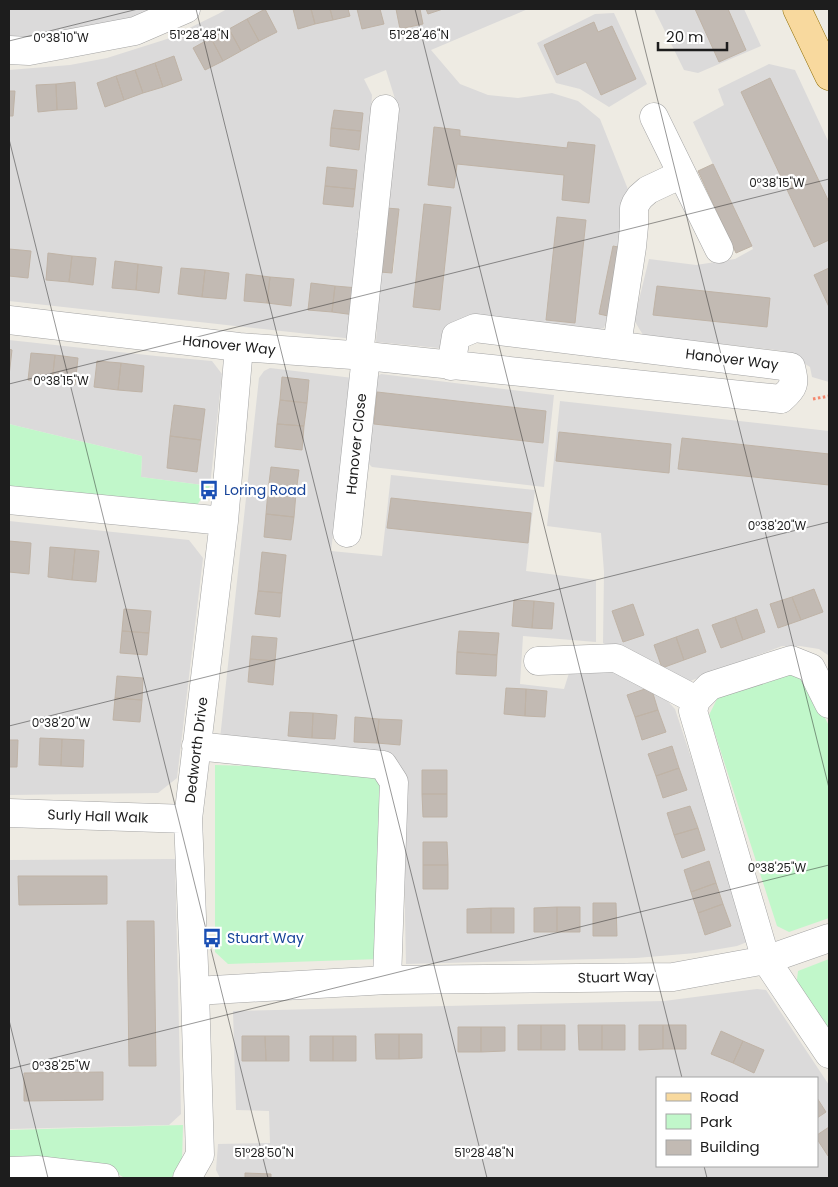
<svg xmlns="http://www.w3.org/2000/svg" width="838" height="1187" font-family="Poppins,sans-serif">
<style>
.residential{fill:#dbdada;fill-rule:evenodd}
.park{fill:#c1f7ca}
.building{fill:#c2bab3;stroke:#bfb3a6}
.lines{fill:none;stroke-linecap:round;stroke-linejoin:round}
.minor-casing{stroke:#a4a4a4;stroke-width:29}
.major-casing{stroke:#916f05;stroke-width:29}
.path{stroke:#f5876d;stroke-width:3;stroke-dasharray:2.5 2.5;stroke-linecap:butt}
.minor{stroke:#fff;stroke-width:28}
.major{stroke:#f8d99e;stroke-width:28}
.ticks{fill:none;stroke:#1d1d1d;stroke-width:1;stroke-opacity:0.45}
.labels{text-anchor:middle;stroke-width:4.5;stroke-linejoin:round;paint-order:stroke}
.street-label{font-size:14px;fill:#1d1d1d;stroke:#fff}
.transit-label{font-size:14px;fill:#164399;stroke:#fff;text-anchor:start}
.ticks-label{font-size:12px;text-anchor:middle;fill:#1d1d1d;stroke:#fff;stroke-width:4.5;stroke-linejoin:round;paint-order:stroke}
</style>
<rect width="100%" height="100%" fill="#eeebe3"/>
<!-- residential -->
<path class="residential" d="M9,9H156L147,13L97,28L46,36L9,37Z
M227,9H528L431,50L460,84L488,95L518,98L552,93L578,101L600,119L631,197L608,316L604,328L592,331L452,323L439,348L376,342L380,272L393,273L399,210L386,208L396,102L386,70L364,79L372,95L365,220L356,232L364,239L354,339L9,301V70L70,65L107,58L167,39L218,14Z
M654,9H744L761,46L698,73L684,70Z
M614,13L647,84L609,107L580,89L556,83L537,43L595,14Z
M769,64L795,70L829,143V382L812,377L810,367L784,351L643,335L634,320L649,259L696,265L735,259L753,249L693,122L724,105L718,89Z
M9,340L156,356L212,361L222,374L210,486L141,477L142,456L9,424Z
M270,368L353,378L331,551L382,556L391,475L535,490L526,571L596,580V642L523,636L520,684L564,689L569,673L594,661L652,685L675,709L750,936L747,942L737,946L696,953L636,958L406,964L402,770L219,748L259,378L264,371Z
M381,374L554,395L544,487L372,467L363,458L372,380Z
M560,401L829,431V659L828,655L819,649L800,646H782L685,683L672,681L603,643L604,572L601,533L547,526Z
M9,521L189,540L203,558L177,778L158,793L9,795Z
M175,859L181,1114L169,1125L9,1129V860Z
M757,989L766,990L829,1085V1178H220L216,1170L218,1144L270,1143L269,1111L236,1110L233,1011L664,1001ZM657,1078H817V1166H657Z"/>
<!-- park -->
<path class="park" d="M9,424L142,456L141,477L210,486L193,511L9,495Z
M786,672L806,679L829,726V918L789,932L777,926L709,715L718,697Z
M215,765L377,770L386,787L380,959L228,964L215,952Z
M829,959V1036L796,988L798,971Z
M183,1125L182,1162L171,1178H125L110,1170L37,1156L9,1157V1130Z"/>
<!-- building -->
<path class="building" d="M265,9L277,32L259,41L247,19Z
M293,9H311L315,24L298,29Z
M311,9H330L333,20L315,24Z
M330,9H348L350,16L333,20Z
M357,9H380L384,24L362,29Z
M396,9H420L423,24L400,29Z
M426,9H443L428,14Z
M695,9H728L746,50L719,62Z
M247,19L259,41L241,51L229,29Z
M594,22L598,32L612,26L636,79L601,95L586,62L557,75L544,45Z
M229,29L241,51L223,61L211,38Z
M211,38L223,61L205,70L193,48Z
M174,56L182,80L163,87L155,63Z
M155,63L163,87L143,93L135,70Z
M135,70L143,93L124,100L116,76Z
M116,76L124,100L105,107L97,83Z
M770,78L829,202V240L814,247L741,92Z
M75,82L77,109L57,110L56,84Z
M56,84L57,110L38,112L36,85Z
M9,91H15L13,116H9Z
M334,110L363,113L361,131L331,128Z
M434,127L460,130V136L567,148L568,142L595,145L589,203L562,200L564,175L457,164L454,188L428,185Z
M331,128L361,131L359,150L330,146Z
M713,164L752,246L736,253L698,171Z
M327,167L357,170L355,189L325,186Z
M325,186L355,189L353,207L323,204Z
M424,204L451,207L440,310L413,307Z
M386,208L399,209L392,273L380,272Z
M557,217L586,220L575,323L546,320Z
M613,246L623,248L608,316L599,314Z
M9,249L31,251L28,278L9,276Z
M48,253L72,256L69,282L46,280Z
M72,256L96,258L93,285L69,282Z
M115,261L138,264L136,290L112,288Z
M138,264L162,267L159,293L136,290Z
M181,268L205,270L202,297L178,294Z
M829,268V307L814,275Z
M205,270L229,273L226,299L202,297Z
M246,274L270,277L267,303L244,301Z
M270,277L294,279L291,306L267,303Z
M311,283L335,286L332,312L308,310Z
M335,286L358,288L355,315L332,312Z
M657,286L770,298L767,327L653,315Z
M9,349L12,350L9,376Z
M31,353L55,355L52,382L28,380Z
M55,355L78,358L75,385L52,382Z
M97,361L121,363L118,390L94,387Z
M121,363L144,366L142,392L118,390Z
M282,377L309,380L307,403L280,400Z
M377,392L546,411L543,443L374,424Z
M280,400L307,403L304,426L277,424Z
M174,405L205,409L201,440L170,436Z
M277,424L304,426L302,450L275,447Z
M559,432L671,444L669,473L556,461Z
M170,436L201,440L197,472L167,468Z
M682,438L829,454V485L678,469Z
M271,467L299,470L296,493L268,491Z
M268,491L296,493L294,517L266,514Z
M391,498L531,513L528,543L387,528Z
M266,514L294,517L291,540L264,537Z
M9,541L31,543L29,574L9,572Z
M50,547L75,549L72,580L48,577Z
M75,549L99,551L96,582L72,580Z
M262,552L286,555L282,593L258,591Z
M814,589L823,612L801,620L792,597Z
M258,591L282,593L280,617L255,614Z
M792,597L801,620L778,628L770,604Z
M514,600L534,601L532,628L512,626Z
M534,601L554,603L552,629L532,628Z
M633,604L644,635L623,642L612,611Z
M124,609L151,611L149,633L122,631Z
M757,609L765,632L743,640L735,617Z
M735,617L743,640L721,648L712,625Z
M698,629L706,652L684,660L676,637Z
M122,631L149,633L147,655L120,653Z
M459,631L499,633L497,655L457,652Z
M252,636L277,638L275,661L250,659Z
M676,637L684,660L662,668L654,645Z
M457,652L497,655L496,676L456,674Z
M250,659L275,661L273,685L248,682Z
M117,676L143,678L142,700L115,698Z
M651,687L658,710L635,717L627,695Z
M506,688L526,689L525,716L504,714Z
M526,689L547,691L545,717L525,716Z
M115,698L142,700L140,722L113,720Z
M658,710L666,732L642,740L635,717Z
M290,712L313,713L312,738L288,736Z
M313,713L337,715L335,739L312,738Z
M355,717L379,719L377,743L354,742Z
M379,719L402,720L400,745L377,743Z
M40,738L62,739L61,766L39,765Z
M62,739L84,740L83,767L61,766Z
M9,740H18L17,767H9Z
M672,746L679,768L656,776L648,754Z
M679,768L687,790L663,798L656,776Z
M422,770H447V794H422Z
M422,794H447V817H423Z
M690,806L698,828L674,835L667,813Z
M698,828L705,850L682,858L674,835Z
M423,842H447L448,865H423Z
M709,861L716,883L691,892L684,870Z
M423,865H448V889H423Z
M18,876H107V904L19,905Z
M716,883L723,904L698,913L691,892Z
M593,903H616L617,936H593Z
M723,904L731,926L705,935L698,913Z
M557,907V932H534V908Z
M557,907H580V932H557Z
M491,908V933H467V909Z
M491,908H514V933H491Z
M127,921H154L156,1066H129Z
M518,1025H541V1050H518Z
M541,1025H565V1050H541Z
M578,1025H602V1050H579Z
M602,1025H625V1050H602Z
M639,1025H663V1049L639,1050Z
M663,1025H686V1049H663Z
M458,1027H481V1052H458Z
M481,1027H505V1051L481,1052Z
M721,1031L743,1041L733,1063L711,1054Z
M375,1034H399V1059H376Z
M399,1034H422V1058L399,1059Z
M242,1036H265L266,1061H242Z
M265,1036H289V1061H266Z
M310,1036H333V1061H310Z
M333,1036H356V1061H333Z
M743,1041L764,1050L754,1073L733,1063Z
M103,1072V1100L24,1101V1073Z
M817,1098L826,1112L817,1118Z
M829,1127V1155L828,1156L817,1139V1135Z
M245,1173L271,1174V1178H245Z"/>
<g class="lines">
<defs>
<path id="minor" d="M9,50L29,51L135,31L186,9
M682,174L719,249
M9,320L239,347L366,356L781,399C795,387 795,384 791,367L475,328L456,336L451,366
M617,345L632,247L634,226V208L636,203L640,197L648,190L682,174L654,117
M359,356L385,109
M9,500L224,521
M347,533L366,356
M538,661L616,658L696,700
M829,704L811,668L791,660L710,686L696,700L693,711L766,960L829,1054
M196,746L383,765L394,782L387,980
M9,813L188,819
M195,991L387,980L673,977L766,960L829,938
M9,1171L37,1170L105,1178
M187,1178L200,1155L195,991L188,819L224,521L239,347"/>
<path id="major" d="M797,9L829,76"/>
</defs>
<!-- minor casing -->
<use href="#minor" class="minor-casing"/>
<!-- major casing -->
<use href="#major" class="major-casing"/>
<!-- path -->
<path class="path" d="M813,399L829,396"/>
<!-- minor -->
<use href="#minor" class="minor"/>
<!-- major -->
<use href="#major" class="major"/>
</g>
<!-- ticks -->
<path class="ticks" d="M196,9L487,1178M415,9L682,1078M635,9L829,788M9,41L138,9M9,139L268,1178M9,384L829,179M9,726L829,522M9,1020L48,1178M9,1069L829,865M704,1166L707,1178"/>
<!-- icons -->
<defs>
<symbol id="bus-bare" viewBox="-9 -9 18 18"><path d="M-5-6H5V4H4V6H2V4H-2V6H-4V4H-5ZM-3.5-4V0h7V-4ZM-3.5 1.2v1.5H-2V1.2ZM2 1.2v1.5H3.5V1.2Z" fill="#1a4fb4" stroke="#fff" stroke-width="2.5" paint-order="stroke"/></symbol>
</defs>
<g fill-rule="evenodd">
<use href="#bus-bare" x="195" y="476" width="28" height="28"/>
<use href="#bus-bare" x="198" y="924" width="28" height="28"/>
</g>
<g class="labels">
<!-- street labels -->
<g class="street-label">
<text transform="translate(229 345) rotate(6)" y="5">Hanover Way</text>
<text transform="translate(732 359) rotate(7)" y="5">Hanover Way</text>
<text transform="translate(356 444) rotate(-84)" y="5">Hanover Close</text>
<text transform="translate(196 750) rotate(-83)" y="5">Dedworth Drive</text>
<text transform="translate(98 816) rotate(2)" y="5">Surly Hall Walk</text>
<text transform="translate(616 977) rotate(-1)" y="5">Stuart Way</text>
</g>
<!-- transit labels -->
<g class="transit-label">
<text x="224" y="495">Loring Road</text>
<text x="227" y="943">Stuart Way</text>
</g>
</g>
<g class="ticks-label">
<text x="199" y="39">51°28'48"N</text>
<text x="419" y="39">51°28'46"N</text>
<text x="61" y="42">0°38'10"W</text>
<text x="777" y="187">0°38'15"W</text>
<text x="61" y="385">0°38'15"W</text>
<text x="777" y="530">0°38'20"W</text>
<text x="61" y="727">0°38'20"W</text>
<text x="777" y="872">0°38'25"W</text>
<text x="61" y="1070">0°38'25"W</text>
<text x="264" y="1157">51°28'50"N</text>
<text x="484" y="1157">51°28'48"N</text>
</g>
<!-- border -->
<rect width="838" height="1187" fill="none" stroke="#1d1d1d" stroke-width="20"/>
<!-- legend -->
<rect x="656" y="1077" width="162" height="90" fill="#ffffff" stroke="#a5a5a5"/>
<rect x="666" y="1093" width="25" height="8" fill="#f8d99e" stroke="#a5a5a5"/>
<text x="700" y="1102" font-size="15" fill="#1d1d1d">Road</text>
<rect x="666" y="1114" width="25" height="15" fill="#c1f7ca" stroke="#a5a5a5"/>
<text x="700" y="1127" font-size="15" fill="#1d1d1d">Park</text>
<rect x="666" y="1140" width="25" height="15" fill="#c2bab3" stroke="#a5a5a5"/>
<text x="700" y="1152" font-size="15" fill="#1d1d1d">Building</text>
<!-- scale -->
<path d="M658 42v8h69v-8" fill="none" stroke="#1d1d1d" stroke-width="2.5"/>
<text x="666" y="42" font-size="15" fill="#1d1d1d" stroke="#ffffff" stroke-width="4" paint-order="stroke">20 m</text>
</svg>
